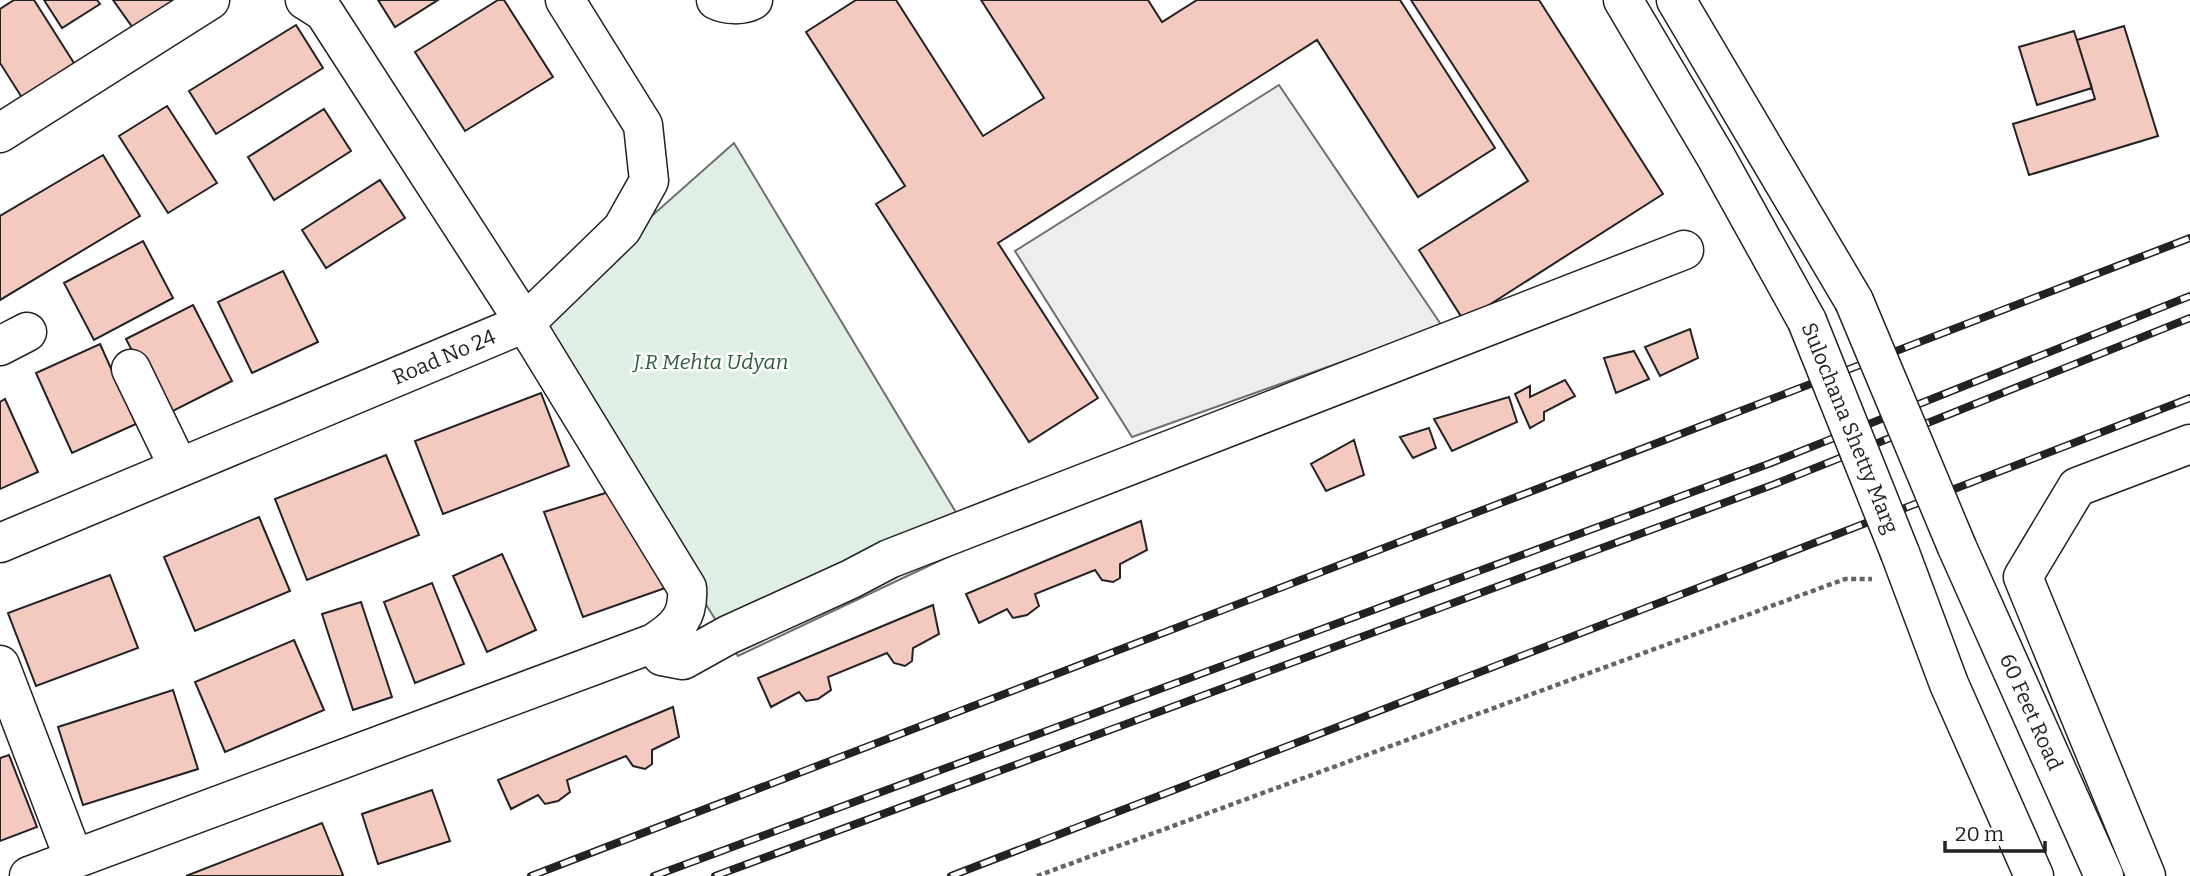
<svg xmlns="http://www.w3.org/2000/svg" width="2190" height="876" font-family="Bitter,serif">
<style>
.green{fill:#e0efe3;stroke:#6f6f6f;stroke-width:2}
.parking{fill:#ededed;stroke:#6f6f6f;stroke-width:2}
.building{fill:#f3c9c0;stroke:#222;stroke-width:2}
.lines{fill:none;stroke-linecap:round;stroke-linejoin:round}
.minor-casing{stroke:#222;stroke-width:41}
.major-casing{stroke:#222;stroke-width:41}
.path{stroke:#646464;stroke-width:4.5;stroke-dasharray:5 3.5;stroke-linecap:butt}
.minor{stroke:#fff;stroke-width:38}
.major{stroke:#fff;stroke-width:38}
.rail-casing{stroke:#222;stroke-width:8}
.rail{stroke:#fff;stroke-width:5;stroke-dasharray:16;stroke-linecap:butt}
.major-bridge-casing{stroke:#222;stroke-width:41;stroke-linecap:butt}
.major-bridge{stroke:#fff;stroke-width:38}
.labels{text-anchor:middle;stroke-width:5;stroke-linejoin:round;paint-order:stroke}
.street-label{font-size:21px;fill:#222;stroke:#fff}
.park-label{font-size:21px;font-style:italic;fill:#2f5e38;stroke:#fff}
</style>
<rect width="100%" height="100%" fill="#fff"/>
<!-- green -->
<path class="green" d="M734,143L975,544L738,656L531,323Z"/>
<!-- parking -->
<path class="parking" d="M1279,85L1442,326L1132,437L1015,251Z"/>
<!-- building -->
<path class="building" d="M14,0H34L79,71L26,104L0,63V9Z
M44,0H97L100,4L62,28Z
M113,0H178L138,35Z
M378,0H438L395,27Z
M498,0H504L553,77L465,131L415,52Z
M856,0H896L983,136L1044,98L981,0H1148L1162,22L1197,0H1400L1495,148L1418,197L1317,40L998,243L1098,398L1029,442L876,204L905,186L806,32Z
M1411,0H1539L1663,194L1464,321L1419,250L1528,181Z
M296,25L323,68L216,134L189,91Z
M2124,26L2158,136L2029,175L2013,124L2095,99L2077,40Z
M2074,31L2092,88L2037,105L2019,47Z
M167,106L217,183L168,213L119,136Z
M324,109L351,151L274,200L248,157Z
M103,155L140,216L0,300V216Z
M380,180L405,218L326,268L302,230Z
M143,241L173,298L94,340L64,283Z
M283,271L318,342L252,373L218,302Z
M193,305L232,381L165,415L126,339Z
M1690,329L1698,358L1660,376L1645,347Z
M100,344L136,424L72,453L36,373Z
M1634,351L1649,379L1616,393L1604,358Z
M1565,380L1575,396L1544,412V420L1530,428L1515,394L1530,386V397Z
M541,393L569,466L443,514L415,441Z
M1509,397L1517,422L1452,451L1434,419Z
M5,399L38,472L0,489V402Z
M1429,428L1436,448L1413,458L1400,437Z
M1354,440L1364,475L1326,491L1311,464Z
M386,455L419,535L307,580L275,499Z
M612,491L671,586L583,617L544,512Z
M259,517L290,591L195,631L164,557Z
M1141,521L1147,550L1120,564V578L1113,582L1102,580L1095,570L1035,594L1039,606L1027,615L1013,618L1007,609L979,623L966,594Z
M502,554L536,630L487,652L453,576Z
M110,575L138,648L36,686L8,613Z
M432,583L464,664L415,683L384,602Z
M361,602L392,697L353,710L322,614Z
M933,605L939,634L913,648L912,661L905,666L894,663L887,653L828,677L831,690L818,699L806,701L799,692L771,707L758,678Z
M294,640L324,710L225,752L195,682Z
M173,690L198,769L83,805L58,727Z
M673,707L679,737L652,750V764L645,769L633,766L626,756L567,780L570,792L558,801L545,804L538,795L511,809L498,780Z
M9,755L37,827L0,841V758Z
M432,790L450,841L378,864L362,814Z
M322,823L343,875L341,876H186Z"/>
<g class="lines">
<defs>
<path id="minor" d="M716,0C726,5 743,6 753,0
M0,133L210,0
M0,346L27,332
M131,369L179,468
M0,543L525,323L622,229L649,181L643,125L565,0
M654,643L662,656L683,660L728,635L851,579L889,559L1684,250
M0,665L74,859
M29,876L654,643C677,628 689,617 687,588L525,323L324,12L305,0
M2146,876L2023,577L2077,487L2190,444"/>
<path id="major" d="M1623,0L1716,157L1807,321
M1676,0L1854,301
M1957,547L2104,876
M1900,553L1949,684L2034,876"/>
</defs>
<!-- minor casing -->
<use href="#minor" class="minor-casing"/>
<!-- major casing -->
<use href="#major" class="major-casing"/>
<!-- path -->
<path class="path" d="M1037,876L1845,579H1872"/>
<!-- minor -->
<use href="#minor" class="minor"/>
<!-- major -->
<use href="#major" class="major"/>
<defs>
<path id="rail" d="M531,876L2190,238
M654,876L1771,463L2190,296
M715,876L1775,484L2190,318
M951,876L2190,398"/>
</defs>
<!-- rail casing -->
<use href="#rail" class="rail-casing"/>
<!-- rail -->
<use href="#rail" class="rail"/>
<defs>
<path id="major-bridge" d="M1854,301L1957,547
M1807,321L1900,553"/>
</defs>
<!-- major-bridge casing -->
<use href="#major-bridge" class="major-bridge-casing"/>
<!-- major-bridge -->
<use href="#major-bridge" class="major-bridge"/>
</g>
<g class="labels">
<!-- street labels -->
<g class="street-label">
<text transform="translate(444 357) rotate(-23)" y="7">Road No 24</text>
<text transform="translate(1850 428) rotate(68)" y="7">Sulochana Shetty Marg</text>
<text transform="translate(2031 712) rotate(66)" y="7">60 Feet Road</text>
</g>
<!-- park labels -->
<g class="park-label">
<text x="711" y="369">J.R Mehta Udyan</text>
</g>
</g>
<!-- scale -->
<path d="M1945 841v10h100v-10" fill="none" stroke="#222222" stroke-width="3.5"/>
<text x="1955" y="841" font-size="21" fill="#222222" stroke="#ffffff" stroke-width="5" paint-order="stroke">20 m</text>
</svg>
